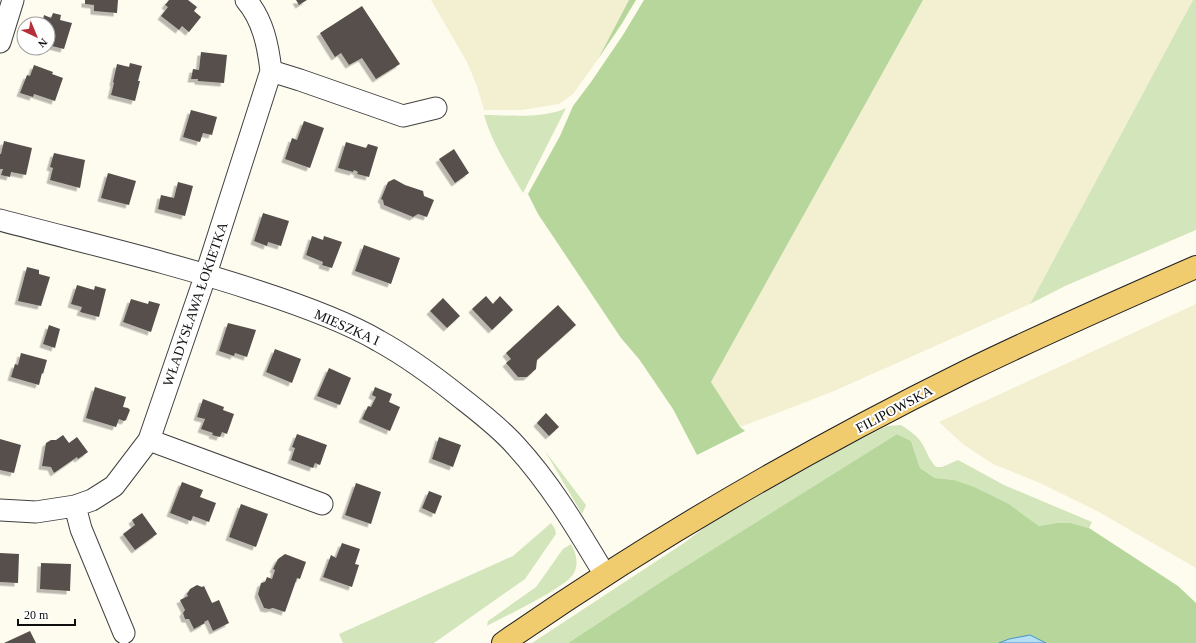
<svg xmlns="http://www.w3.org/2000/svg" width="1196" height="643" font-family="Georgia,serif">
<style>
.farmland{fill:#f3efd1}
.green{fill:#d3e6bb}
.forest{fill:#b7d69b}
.water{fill:#b7def2;stroke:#4395c5}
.building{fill:#564f4b;filter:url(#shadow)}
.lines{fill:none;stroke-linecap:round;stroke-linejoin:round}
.minor-casing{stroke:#414141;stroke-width:23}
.major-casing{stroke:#1f1f1f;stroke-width:24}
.minor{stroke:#fff;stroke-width:21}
.major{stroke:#f0cc6e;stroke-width:22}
.labels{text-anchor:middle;stroke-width:4;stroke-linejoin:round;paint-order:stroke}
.street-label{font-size:14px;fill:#0e0e0e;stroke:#fff}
</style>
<defs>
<filter id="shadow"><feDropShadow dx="-3.5" dy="3.5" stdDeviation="0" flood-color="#0004"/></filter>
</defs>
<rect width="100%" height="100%" fill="#fefbef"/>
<!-- farmland -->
<path class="farmland" d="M431,0H629L598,59L573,94L559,104L522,110H484L477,86L467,62Z
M923,0H1193L1030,304L834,391L772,415L740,427L711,382Z
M1196,304V568L1099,512L1040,483L993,464L964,445L939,422Z"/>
<!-- green -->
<path class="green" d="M1193,0H1196V230L1065,286L1030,304Z
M566,108L523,193C508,167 492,143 484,115C509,115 543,119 566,108Z
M901,425C909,430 918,436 923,445C928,454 928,458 936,467H942L958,460L1004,485L1092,522L1089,528L1071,523H1056L1039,526L1009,504L954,480L935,478L920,468L911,441L897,434L670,576L568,643H532L684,543L709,524L843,448L887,426Z
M545,451L586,505L582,514Z
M551,523L555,529L556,534L525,579L434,643H343L339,634L513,556Z
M571,544C576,553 579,563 574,573C566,588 505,616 487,626L488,621L536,587L563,549Z"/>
<!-- forest -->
<path class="forest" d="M629,0H636L621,25L598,59Z
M644,0H923L711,382L740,427L745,431L697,455L673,409L639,359L621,338L538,214L528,194L560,136L573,106L591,82L623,35Z
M897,434L911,441L920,468L935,478L954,480L974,487L1009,504L1039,526L1056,523H1071L1089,528L1178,586L1196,603V643H1046L1030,635L1009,639L999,643H568L670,576Z"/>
<!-- water -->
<path class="water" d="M1030,635L1046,643H999L1009,639Z"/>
<!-- building -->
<path class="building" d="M85,0H118L117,13L94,11V5L85,4Z
M169,0H188L197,7L194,11L201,17L189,32L182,26L179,30L161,16L168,7L165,5Z
M296,0H307L299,5Z
M362,6L400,64L376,79L362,58L349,65L341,53L335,57L320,33Z
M53,13L61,15L60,20L72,23L64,49L48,45V24H42L44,15L51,18Z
M201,52L227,55L224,83L198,81V79H191L193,69L199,70Z
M130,63L142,66L138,81H140L135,101L111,95L114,83L113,82L117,64L129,67Z
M34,65L53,72L52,74L63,78L55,101L34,94L33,97L20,93L27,75L30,76Z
M191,110L217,117L212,135L203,133L200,142L183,137Z
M304,121L324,128L310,168L285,159L292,138L297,140Z
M4,141L32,148L26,175L11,172L10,177L1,175L3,169H0V154H1Z
M346,142L366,148L368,144L378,147L369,177L357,174L358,172L354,170L353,172L338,168Z
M454,149L469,173L455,183L439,159Z
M54,153L85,160L80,188L50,180L53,168L50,167Z
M108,173L136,181L129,205L101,198Z
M394,179L405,185L423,191L424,196L434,200L427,217L418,214L413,217L384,205L383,200L381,199L388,182Z
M178,182L193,186L185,216L158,209L161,195L174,198Z
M263,213L289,221L281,246L268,242L267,246L254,241Z
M312,236L323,240L324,236L342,242L332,268L322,265L323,262L306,255Z
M364,245L400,258L391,284L355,271Z
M27,267L39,270V274L50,277L41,306L18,301Z
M77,285L94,290L95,286L106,289L99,317L80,312L82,307L71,304Z
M486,296L493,304L500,296L513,310L492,330L472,309Z
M443,298L460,316L447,328L430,311Z
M131,299L148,304L149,301L160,304L151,332L123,322Z
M558,305L576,325L537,360L536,369L527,377H518L506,363L511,359L506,353Z
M228,323L256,330L247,357L235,353L234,356L219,351Z
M49,325L60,329L55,348L43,344Z
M275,349L301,359L292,383L266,372Z
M21,353L47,360L43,374L42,373L39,385L11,377L15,364L18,365Z
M329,368L351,378L340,405L317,396Z
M95,387L126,397L123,407L128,408L130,410L126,420L124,421L119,419L116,427L86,418Z
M375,387L392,394L389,402L400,407L390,431L362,419L368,406L371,407L376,397L372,395Z
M203,399L224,407L223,410L234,414L227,434L222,432L220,437L212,435L213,433L201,429L205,419L197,417Z
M546,413L559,427L549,436L537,423Z
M297,434L327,445L320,465L315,463L313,468L291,460L295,448L292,447Z
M63,435L69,443L77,437L88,452L78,459L77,457L54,473L51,467L42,466L46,443L51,440H56Z
M439,437L461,445L453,467L432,459Z
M0,439L21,445L14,473L0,470Z
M182,482L203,490L200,497L216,503L209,522L193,516L191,521L170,513Z
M356,483L381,492L371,524L345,515Z
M429,491L442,496L435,514L422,508Z
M241,504L268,514L256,547L229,537Z
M142,513L157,534L135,550L123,534L135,525L132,520Z
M342,543L360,549L355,564L359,565L352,587L323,577L331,555L336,558Z
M0,553L19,554L18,583L0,582Z
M285,554L306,562L300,579L297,578L285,612L273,608L269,609L264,608L258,594L261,583L265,582L267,577L272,579L275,570L273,569L278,559Z
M41,563L71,564L70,591L40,589Z
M197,585L202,587L204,586L212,603L219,600L229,623L213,631L208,620L204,622L205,623L194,629L189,619H185L183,613L185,610L180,600L188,596L187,594L190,589Z
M30,631L36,643H4Z"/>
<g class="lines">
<defs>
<path id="minor" d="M0,42L13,0
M271,71L300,80L403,116L436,108
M0,220C86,243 173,263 257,291C297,304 343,320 379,341C408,357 435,377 460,397C479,412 499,427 515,445C551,484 578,530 605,575
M149,440L322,504
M75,506L81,529L124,633
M0,510L36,512L75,506L92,500L114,486L149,440L206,274L271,71C268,45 263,20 246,0"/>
<path id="major" d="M503,643C650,541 805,451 965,372C1041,335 1118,301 1196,267"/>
</defs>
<!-- minor casing -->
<use href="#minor" class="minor-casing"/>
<!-- major casing -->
<use href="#major" class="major-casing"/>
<!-- minor -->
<use href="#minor" class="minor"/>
<!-- major -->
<use href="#major" class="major"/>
</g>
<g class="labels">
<!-- street labels -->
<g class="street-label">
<text transform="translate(195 304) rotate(-71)" y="5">WŁADYSŁAWA ŁOKIETKA</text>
<text transform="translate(347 327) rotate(24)" y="5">MIESZKA I</text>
<text transform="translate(894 409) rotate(-28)" y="5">FILIPOWSKA</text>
</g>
</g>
<!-- north arrow -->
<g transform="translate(36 36) rotate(136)"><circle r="19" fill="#ffffff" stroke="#9f9f9f"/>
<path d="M0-3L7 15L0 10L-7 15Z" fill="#b52e39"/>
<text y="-6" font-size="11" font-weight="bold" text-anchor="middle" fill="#0e0e0e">N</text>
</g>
<!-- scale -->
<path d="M18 619v6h57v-6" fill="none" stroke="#0e0e0e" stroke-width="2"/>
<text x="24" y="619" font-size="12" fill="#0e0e0e" stroke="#ffffff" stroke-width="3" paint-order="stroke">20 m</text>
</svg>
